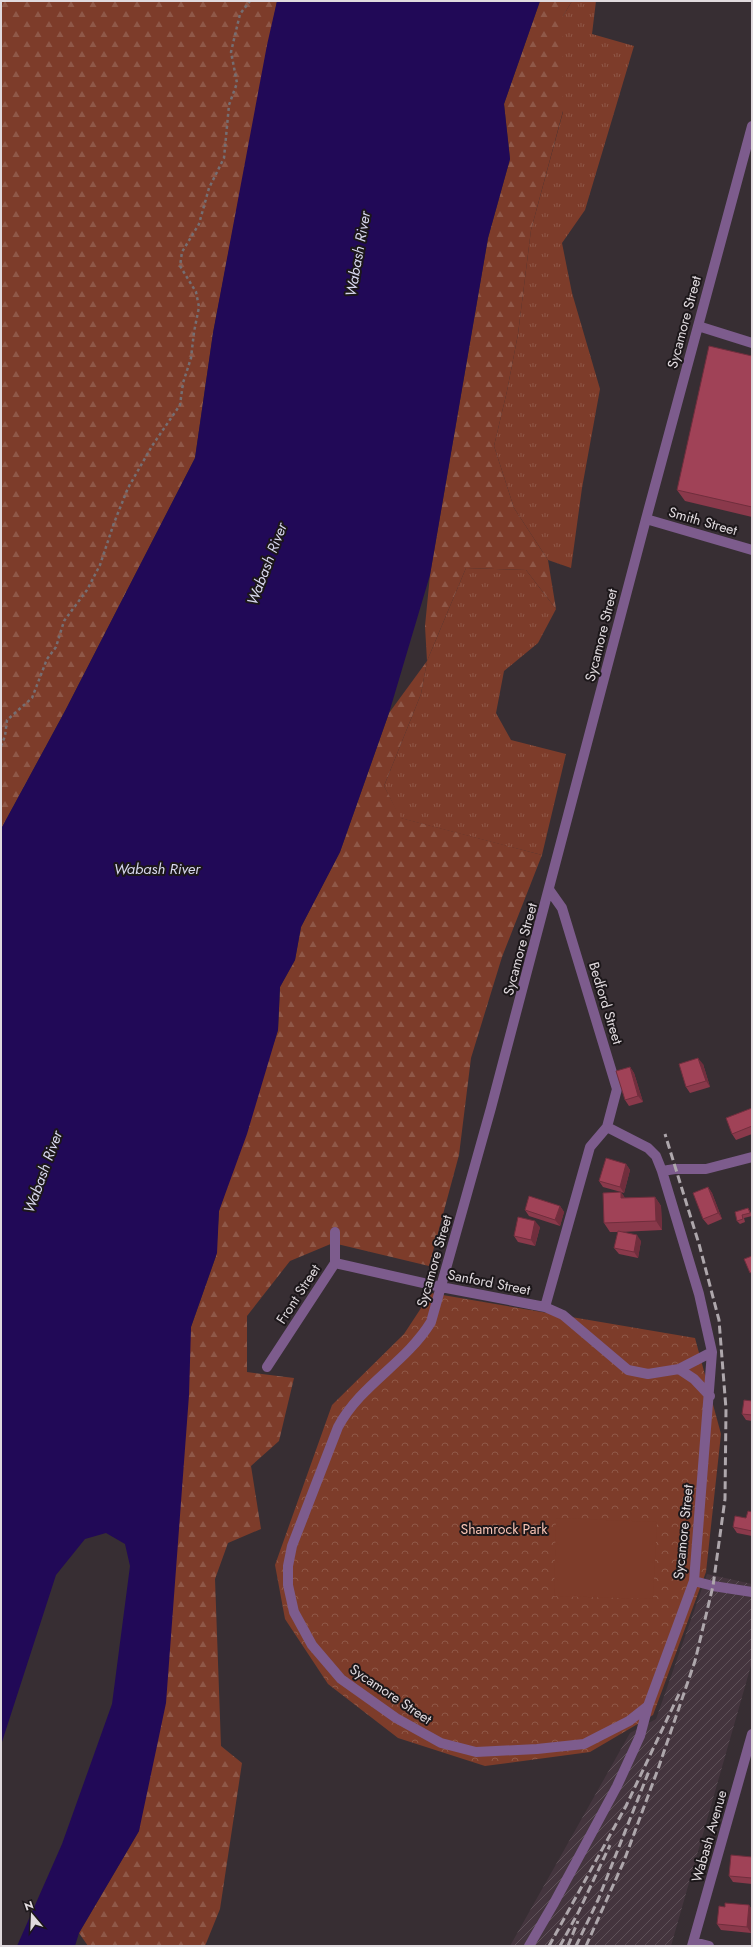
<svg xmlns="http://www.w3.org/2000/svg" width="753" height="1947" font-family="Jost,sans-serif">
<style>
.industrial{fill:url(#industrial-furrows)}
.grass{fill:url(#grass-tufts)}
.forest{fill:url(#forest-firs)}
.park{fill:url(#park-crowns)}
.pitch{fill:#7d3c2a}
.water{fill:#210957}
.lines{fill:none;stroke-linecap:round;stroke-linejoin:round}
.path{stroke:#756e72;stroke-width:2.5;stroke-dasharray:3 3;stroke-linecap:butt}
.minor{stroke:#7d5c8d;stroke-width:10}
.rail{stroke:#aea7ac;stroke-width:3;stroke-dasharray:8 4;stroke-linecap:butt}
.wall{fill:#8a394b}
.shaded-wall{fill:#702e3d}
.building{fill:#a04257;stroke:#702e3d}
.labels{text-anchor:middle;stroke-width:4;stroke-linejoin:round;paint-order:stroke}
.street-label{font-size:14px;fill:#e0dade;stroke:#1c171a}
.park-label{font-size:14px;fill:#f8c5b6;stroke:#1c171a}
.water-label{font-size:15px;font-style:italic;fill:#d7d7ed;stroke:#1c171a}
</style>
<defs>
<pattern id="industrial-furrows" width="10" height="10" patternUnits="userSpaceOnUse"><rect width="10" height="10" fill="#44353e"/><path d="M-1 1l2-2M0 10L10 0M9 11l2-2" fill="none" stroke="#5f5259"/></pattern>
<pattern id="grass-tufts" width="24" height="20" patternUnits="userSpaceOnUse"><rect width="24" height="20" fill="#7d3c2a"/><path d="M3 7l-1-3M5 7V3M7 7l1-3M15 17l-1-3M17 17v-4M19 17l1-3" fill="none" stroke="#8f5848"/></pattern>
<pattern id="forest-firs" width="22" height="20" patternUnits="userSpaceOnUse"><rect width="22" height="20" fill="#7d3c2a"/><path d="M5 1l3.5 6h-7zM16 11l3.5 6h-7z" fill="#8f5848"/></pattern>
<pattern id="park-crowns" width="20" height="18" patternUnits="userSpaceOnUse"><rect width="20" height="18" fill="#7d3c2a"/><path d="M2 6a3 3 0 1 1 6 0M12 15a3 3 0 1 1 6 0" fill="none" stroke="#8f5848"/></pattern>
</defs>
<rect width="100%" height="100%" fill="#372e33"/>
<!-- industrial -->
<path class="industrial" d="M707,1574L752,1584V1662L671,1946H510L630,1733L656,1719Z"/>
<!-- grass -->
<path class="grass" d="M572,1H596L592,34L634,46L585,210L562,243L572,293L600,389L582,488L571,568L548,560L514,508L494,446L507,391L518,334L531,230L563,112V16Z
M466,568L526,570L556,609L538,643L504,671L496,713L511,740L566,754L542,855L400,818L384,786L421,694L427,661Z"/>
<!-- forest -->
<path class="forest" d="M1,1H277L213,333L195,458L65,711L1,829Z
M540,1H572L563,16V111L531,230L518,334L507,391L494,446L514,508L548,560L556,609L526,570L466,568L427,661L421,694L384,786L401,818L542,855L502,957L471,1058L459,1155L429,1266L333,1243L290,1261L247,1316V1372L294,1378L279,1441L251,1466L261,1529L228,1543L215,1579L221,1746L242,1763L220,1909L205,1946H88L79,1933L139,1831L191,1327L216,1256L219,1211L278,1030L280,987L295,960L301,927L340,852L389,713L427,661L425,626L430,575L488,238L510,159L504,104Z"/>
<!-- park -->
<path class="park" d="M431,1293L695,1338L721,1434L706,1572L653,1715L590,1752L485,1766L398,1738L328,1684L285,1619L275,1565L332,1405L404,1334Z"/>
<!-- pitch -->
<path class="pitch" d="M556,1518L657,1522L653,1599L554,1596Z"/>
<!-- water -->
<path class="water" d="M277,1H540L504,104L510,159L488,238L430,575L389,713L340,852L301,927L295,960L280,987L278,1030L247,1134L219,1211L217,1253L191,1327L189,1395L166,1703L139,1831L79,1933L75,1946H17L62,1844L112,1704L130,1566L125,1544L106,1533L85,1539L56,1575L1,1745V829L65,711L195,458L213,333L267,45Z"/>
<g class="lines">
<!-- path -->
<path class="path" d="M1,746L5,736L7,720L32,698L47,659L56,647L64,621L87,590L100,565L114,523L128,488L152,446L180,405L183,383L191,358L194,332L199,307L196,292L180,266L182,252L199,224L209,188L224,158L229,105L237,83L231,52L240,14L250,1"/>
<!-- minor -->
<path class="minor" d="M698,326L752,343
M646,519L752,550
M607,1127L648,1148L656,1156L662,1171L675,1169H706L752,1157
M335,1263L441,1287L545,1307L563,1315L628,1370L648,1374L679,1369L712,1352L699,1294L662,1171
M545,1307L590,1147L607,1127L617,1089L562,908L550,891
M712,1352L694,1581L648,1706L629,1721L584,1744L537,1749L476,1752L441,1743L396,1718L341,1679L312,1645L294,1612L288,1585V1566L292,1546L338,1427C361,1384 405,1364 431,1322L491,1108L646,519L752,126
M267,1367L335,1263V1232
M679,1369L694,1379L710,1396
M694,1581L713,1586L752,1592
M694,1942L709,1946
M529,1946L554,1903L617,1786L640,1736L648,1706
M692,1946L752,1734"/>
<!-- rail -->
<path class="rail" d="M549,1946L626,1806L679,1694
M560,1946L579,1911L610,1845
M568,1946L578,1921
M576,1946L598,1900L649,1771
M586,1946L624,1861L658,1769L695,1661L713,1586L725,1499L726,1409L719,1320L699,1244L665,1134"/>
</g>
<!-- wall -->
<path class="wall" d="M752,356V517L685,501L677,490Z
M703,1064L710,1087L690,1093L686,1087Z
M630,1067L634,1073L643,1102L629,1106L625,1100Z
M752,1108V1134L736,1140L732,1134Z
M626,1164L630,1170L624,1193L621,1192L625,1198L655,1197L661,1206L662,1230L621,1232L641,1241L638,1258L619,1254L614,1248L618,1232H610L604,1223L621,1192L603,1187L599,1181Z
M708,1187L712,1193L722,1219L708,1225L703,1219Z
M560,1206L564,1212L560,1226L529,1216L525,1210Z
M748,1208L750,1211L752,1216L744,1218L745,1222L740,1224L737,1221Z
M540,1227L535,1246L518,1242L514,1236Z
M752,1401V1421L746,1420L742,1414Z
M752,1512V1536L737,1533L733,1527L746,1518Z
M752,1857V1884L733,1882L729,1876Z
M749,1905L752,1910V1921L751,1933L721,1930L717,1924L725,1907Z"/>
<!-- shaded-wall -->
<path class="shaded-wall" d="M698,1058L703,1064L710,1087L706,1081Z
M630,1067L634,1073L643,1102L638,1096Z
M626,1164L630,1170L624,1193L620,1187Z
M708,1187L712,1193L722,1219L718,1213Z
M621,1192L627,1201L621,1198Z
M655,1197L661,1206L662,1230L656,1221Z
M560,1206L564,1212L560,1226L555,1220Z
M535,1221L540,1227L535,1246L531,1240Z
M637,1235L641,1241L638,1258L634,1252Z
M749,1905L752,1910V1921L751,1933L747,1927Z"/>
<!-- building -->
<path class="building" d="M709,346L752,356V507L677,490Z
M698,1058L706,1081L686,1087L679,1064Z
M630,1067L638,1096L625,1100L616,1071Z
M752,1108V1126L732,1134L726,1118Z
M606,1158L626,1164L620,1187L599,1181Z
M708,1187L718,1213L703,1219L693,1193Z
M621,1192V1198L655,1197L656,1221L604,1223L603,1193Z
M529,1196L560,1206L555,1220L525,1210Z
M748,1208L750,1213L742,1215L743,1219L737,1221L735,1212Z
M518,1217L535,1221L531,1240L514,1236Z
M618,1231L637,1235L634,1252L614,1248Z
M752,1256V1272L750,1273L744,1259Z
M744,1400L752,1401V1415L742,1414Z
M748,1511L752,1512V1531L733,1527L735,1516L746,1518Z
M731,1855L752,1857V1878L729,1876Z
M725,1903L749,1905L747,1927L717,1924L719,1906L725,1907Z"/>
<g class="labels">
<!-- street labels -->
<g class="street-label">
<text transform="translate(684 322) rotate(-75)" y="5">Sycamore Street</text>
<text transform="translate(703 521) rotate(16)" y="5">Smith Street</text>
<text transform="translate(601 635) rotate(-76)" y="5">Sycamore Street</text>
<text transform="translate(520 949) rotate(-75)" y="5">Sycamore Street</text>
<text transform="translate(606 1003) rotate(73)" y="5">Bedford Street</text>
<text transform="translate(434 1261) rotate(-74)" y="5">Sycamore Street</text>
<text transform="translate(489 1282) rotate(11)" y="5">Sanford Street</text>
<text transform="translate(298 1294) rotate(-57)" y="5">Front Street</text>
<text transform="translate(683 1532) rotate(-84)" y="5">Sycamore Street</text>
<text transform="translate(391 1694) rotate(34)" y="5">Sycamore Street</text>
<text transform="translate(709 1836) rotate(-74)" y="5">Wabash Avenue</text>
</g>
<!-- park labels -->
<g class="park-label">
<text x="504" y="1534">Shamrock Park</text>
</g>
<!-- water labels -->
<g class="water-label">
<text transform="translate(358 254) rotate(-80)" y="5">Wabash River</text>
<text transform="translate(267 564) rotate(-69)" y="5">Wabash River</text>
<text x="157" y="874">Wabash River</text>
<text transform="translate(43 1172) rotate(-70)" y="5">Wabash River</text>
</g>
</g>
<!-- border -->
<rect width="753" height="1947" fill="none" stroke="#e0dade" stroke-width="4"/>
<!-- north arrow -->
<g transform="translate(32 1915) rotate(341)" stroke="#1c171a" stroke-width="3" paint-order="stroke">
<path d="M0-3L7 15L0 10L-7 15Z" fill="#e0dade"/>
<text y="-6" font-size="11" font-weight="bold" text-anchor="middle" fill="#e0dade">N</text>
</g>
</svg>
